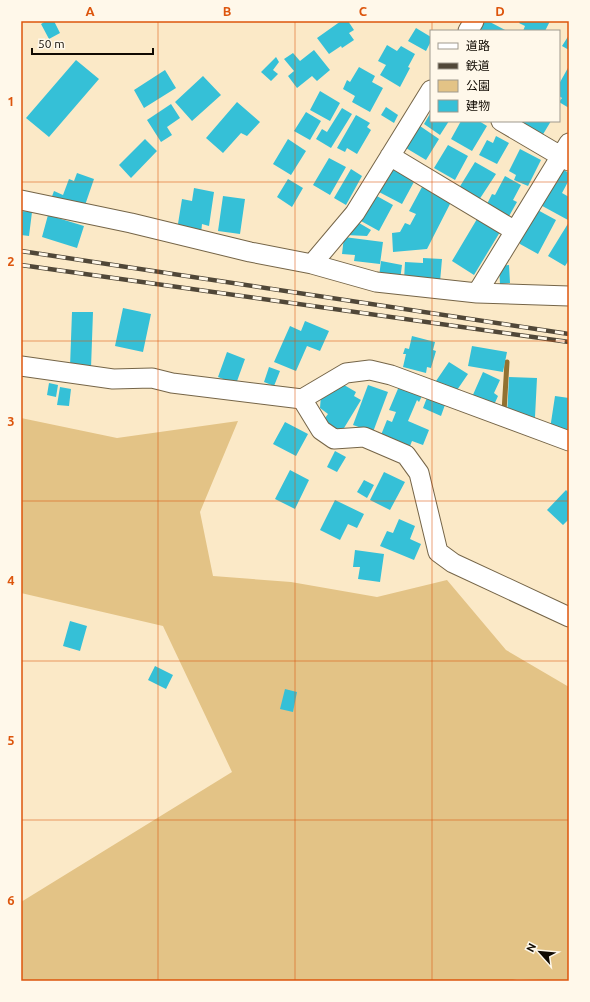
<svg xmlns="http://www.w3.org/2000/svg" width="590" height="1002" font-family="Ubuntu,'Noto Sans JP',sans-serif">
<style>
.green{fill:#e3c386}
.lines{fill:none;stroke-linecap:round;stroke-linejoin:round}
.stream{stroke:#927130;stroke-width:5}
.building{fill:#35c0d7}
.street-casing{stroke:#756548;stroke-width:21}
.street{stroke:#fff;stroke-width:19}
.rail-casing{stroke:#504738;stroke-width:4.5}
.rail{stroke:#fff8ea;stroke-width:3;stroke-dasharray:9;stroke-linecap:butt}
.grid{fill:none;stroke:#dd550c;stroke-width:1;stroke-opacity:0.55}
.neatline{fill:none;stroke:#dd550c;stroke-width:1.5}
.grid-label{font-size:13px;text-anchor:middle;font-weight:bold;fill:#dd550c}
</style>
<rect width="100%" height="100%" fill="#fbe9c7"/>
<!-- green -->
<path class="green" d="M21,418L117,438L238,421L200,512L213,576L291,582L377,597L447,580L506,650L569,687V981L517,979L508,981H21V902L232,772L163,626L21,593Z"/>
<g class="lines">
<!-- stream -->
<path class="stream" d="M504,412L507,362"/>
</g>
<!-- building -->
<path class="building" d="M46,21H54L60,33L49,39L41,24Z
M341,21H348L354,30L349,33L354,40L342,48L341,46L329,54L317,38Z
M484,21H488L507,31H479Z
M520,21H550L545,31H523L525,26L519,23Z
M416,28L431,37V41L426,51L408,41Z
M569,35V50L562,46Z
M387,45L397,51L401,46L415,54L408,67L410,68L400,87L380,75L386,65L378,61Z
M314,50L330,70L317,81L312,76L297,88L288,76L294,71L284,59L293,53L300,61Z
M276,57L279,62L273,70L278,74L271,81L261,72Z
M76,60L99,79L49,137L26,118Z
M569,66V108L559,102L562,98L559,96V84Z
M359,67L375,76L372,82L383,88L370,112L352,102L355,96L343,89L347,80L350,82Z
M165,70L176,88L144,108L134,90Z
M203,76L221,95L192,121L175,102Z
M320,91L340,103L330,121L310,110Z
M237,102L260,122L247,136L241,133L223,153L206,138Z
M171,104L180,118L167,127L172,135L161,142L147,120Z
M386,107L398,115L394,123L381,115Z
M342,108L352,114L331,148L316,139L322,129L327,132Z
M306,112L321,121L310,140L294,131Z
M431,112V121H449L440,135L424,124Z
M356,115L370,123L367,127L371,130L357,154L347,148L345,152L337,148Z
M461,121H479L487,126L472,151L451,139Z
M517,121H551L542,136Z
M420,126L439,139L426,160L406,148Z
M496,136L509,143L497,164L479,155L487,140L493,143Z
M145,139L157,151L131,178L119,165Z
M288,139L306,151L291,175L273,164Z
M448,145L468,156L455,180L434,168Z
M520,149L541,160L528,186L514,180L516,175L509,171Z
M329,158L346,167L330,195L313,185Z
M475,162L496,174L479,200L459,188Z
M392,168L415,180L402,204L379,192Z
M351,169L362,176L346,205L334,198Z
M562,169L569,173V180L562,193L569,197V217L568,220L535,202Z
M77,173L94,179L83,211L51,199L54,191L63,195L69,179L74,181Z
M505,176L521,185L513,200L517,202L508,218L486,206L492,194L495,195Z
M288,179L303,188L292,207L277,197Z
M422,187L451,202L427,249L393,252L392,233L400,232L405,223L410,225L416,214L409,211Z
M194,188L214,192L209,226L202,224L201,234L177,230L182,199L192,201Z
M375,195L393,205L379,231L361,221Z
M223,196L245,199L240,234L218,231Z
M534,208L556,220L538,254L520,244L518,237Z
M21,211L32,212L29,236L21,235Z
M48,215L84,226L77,248L42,237Z
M477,219L500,232L474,275L452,261Z
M354,220L371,230L367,236L346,235Z
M569,222V260L565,266L548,256Z
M344,237L383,242L380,264L354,261L355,255L342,254Z
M423,258L442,259L440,282L404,280L405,262L423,263Z
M381,261L402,265L400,280L379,277Z
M509,265L510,283L500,284L499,266Z
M123,308L151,314L143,352L115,346Z
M72,312H93L91,368L70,367Z
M305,321L329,331L320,351L307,346L296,371L274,362L290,326L301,331Z
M412,336L435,342L433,350L436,351L431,368L427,367L426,373L403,367L406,354H403L405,348L409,349Z
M472,346L507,352L503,372L468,366Z
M227,352L245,359L236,384L218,377Z
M449,362L468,374L455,393L436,381Z
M269,367L280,371L274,386L264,382Z
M483,372L500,380L494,393L498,396L493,407L472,397Z
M509,377L537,378L535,417L507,416Z
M339,382L356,392L354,396L361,400L341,433L322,422L328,414L320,408L321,395Z
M49,383L58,385L56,397L47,395Z
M400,384L423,394L419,402L417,400L408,421L429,430L423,445L412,441L408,451L381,435L387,420L392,422L396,412L389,410Z
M368,385L388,392L373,432L353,425Z
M60,387L71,389L69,406L57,405Z
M428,395L446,402L441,416L423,408Z
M555,396L569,398V432L550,429Z
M285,422L308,434L296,456L273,444Z
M335,451L346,457L337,472L327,467Z
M290,470L309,480L295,509L275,499Z
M384,472L405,482L390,510L370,500Z
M364,480L374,485L367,498L357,492Z
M566,490L569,493V519L563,525L547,510Z
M335,500L364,514L357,528L348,524L340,540L320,530Z
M399,519L415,526L410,539L421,544L414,560L380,546L387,531L393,533Z
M355,550L384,554L380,582L358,579L360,567H353Z
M70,621L87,626L80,651L63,646Z
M155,666L173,675L166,689L148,680Z
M285,689L297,692L293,712L280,709Z"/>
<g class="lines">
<defs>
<path id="street" d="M468,31L474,21
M501,121L569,161
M390,156L515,231
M21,200L131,223L250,252L312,264L376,282L477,293L569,296
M312,264L355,213L431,90
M477,293L569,143
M21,366L113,379L152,378L172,383L302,399L346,373L370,370L391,375L569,441
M302,399L321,430L334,439L364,437L406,455L419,473L438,552L453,563L569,617"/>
</defs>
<!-- street casing -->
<use href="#street" class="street-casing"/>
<!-- street -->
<use href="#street" class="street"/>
<defs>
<path id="rail" d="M21,251L569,334
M21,265L569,342"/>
</defs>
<!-- rail casing -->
<use href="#rail" class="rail-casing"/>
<!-- rail -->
<use href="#rail" class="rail"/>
</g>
<!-- grid -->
<path class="grid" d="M158,21V981M295,21V981M432,21V31M432,121V981M21,182H569M21,341H569M21,501H569M21,661H569M21,820H569"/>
<!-- border -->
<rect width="590" height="1002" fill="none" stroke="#fff8ea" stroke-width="44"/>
<!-- legend -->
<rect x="430" y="30" width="130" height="92" fill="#fff8ea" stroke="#9f998d"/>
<rect x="438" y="43" width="20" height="6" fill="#ffffff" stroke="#9f998d"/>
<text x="466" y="50" font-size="12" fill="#100a02">道路</text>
<rect x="438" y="63" width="20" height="6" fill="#504738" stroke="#9f998d"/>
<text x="466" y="70" font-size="12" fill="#100a02">鉄道</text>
<rect x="438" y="80" width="20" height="12" fill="#e3c386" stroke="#9f998d"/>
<text x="466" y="90" font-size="12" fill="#100a02">公園</text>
<rect x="438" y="100" width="20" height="12" fill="#35c0d7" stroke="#9f998d"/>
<text x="466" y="110" font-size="12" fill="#100a02">建物</text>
<!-- north arrow -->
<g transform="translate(540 952) rotate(297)" stroke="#fff8ea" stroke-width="3" paint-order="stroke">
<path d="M0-3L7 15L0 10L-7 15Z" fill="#100a02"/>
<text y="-6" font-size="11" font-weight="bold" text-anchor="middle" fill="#100a02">N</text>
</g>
<!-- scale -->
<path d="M32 48v6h121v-6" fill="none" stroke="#100a02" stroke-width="2"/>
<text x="38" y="48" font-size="12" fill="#100a02" stroke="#fff8ea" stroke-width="3" paint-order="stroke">50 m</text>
<rect x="22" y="22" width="546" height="958" class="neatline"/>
<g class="grid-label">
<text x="90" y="16">A</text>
<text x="227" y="16">B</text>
<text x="363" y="16">C</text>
<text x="500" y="16">D</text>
<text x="11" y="106">1</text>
<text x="11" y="266">2</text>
<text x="11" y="426">3</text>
<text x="11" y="585">4</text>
<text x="11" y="745">5</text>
<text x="11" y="905">6</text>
</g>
</svg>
